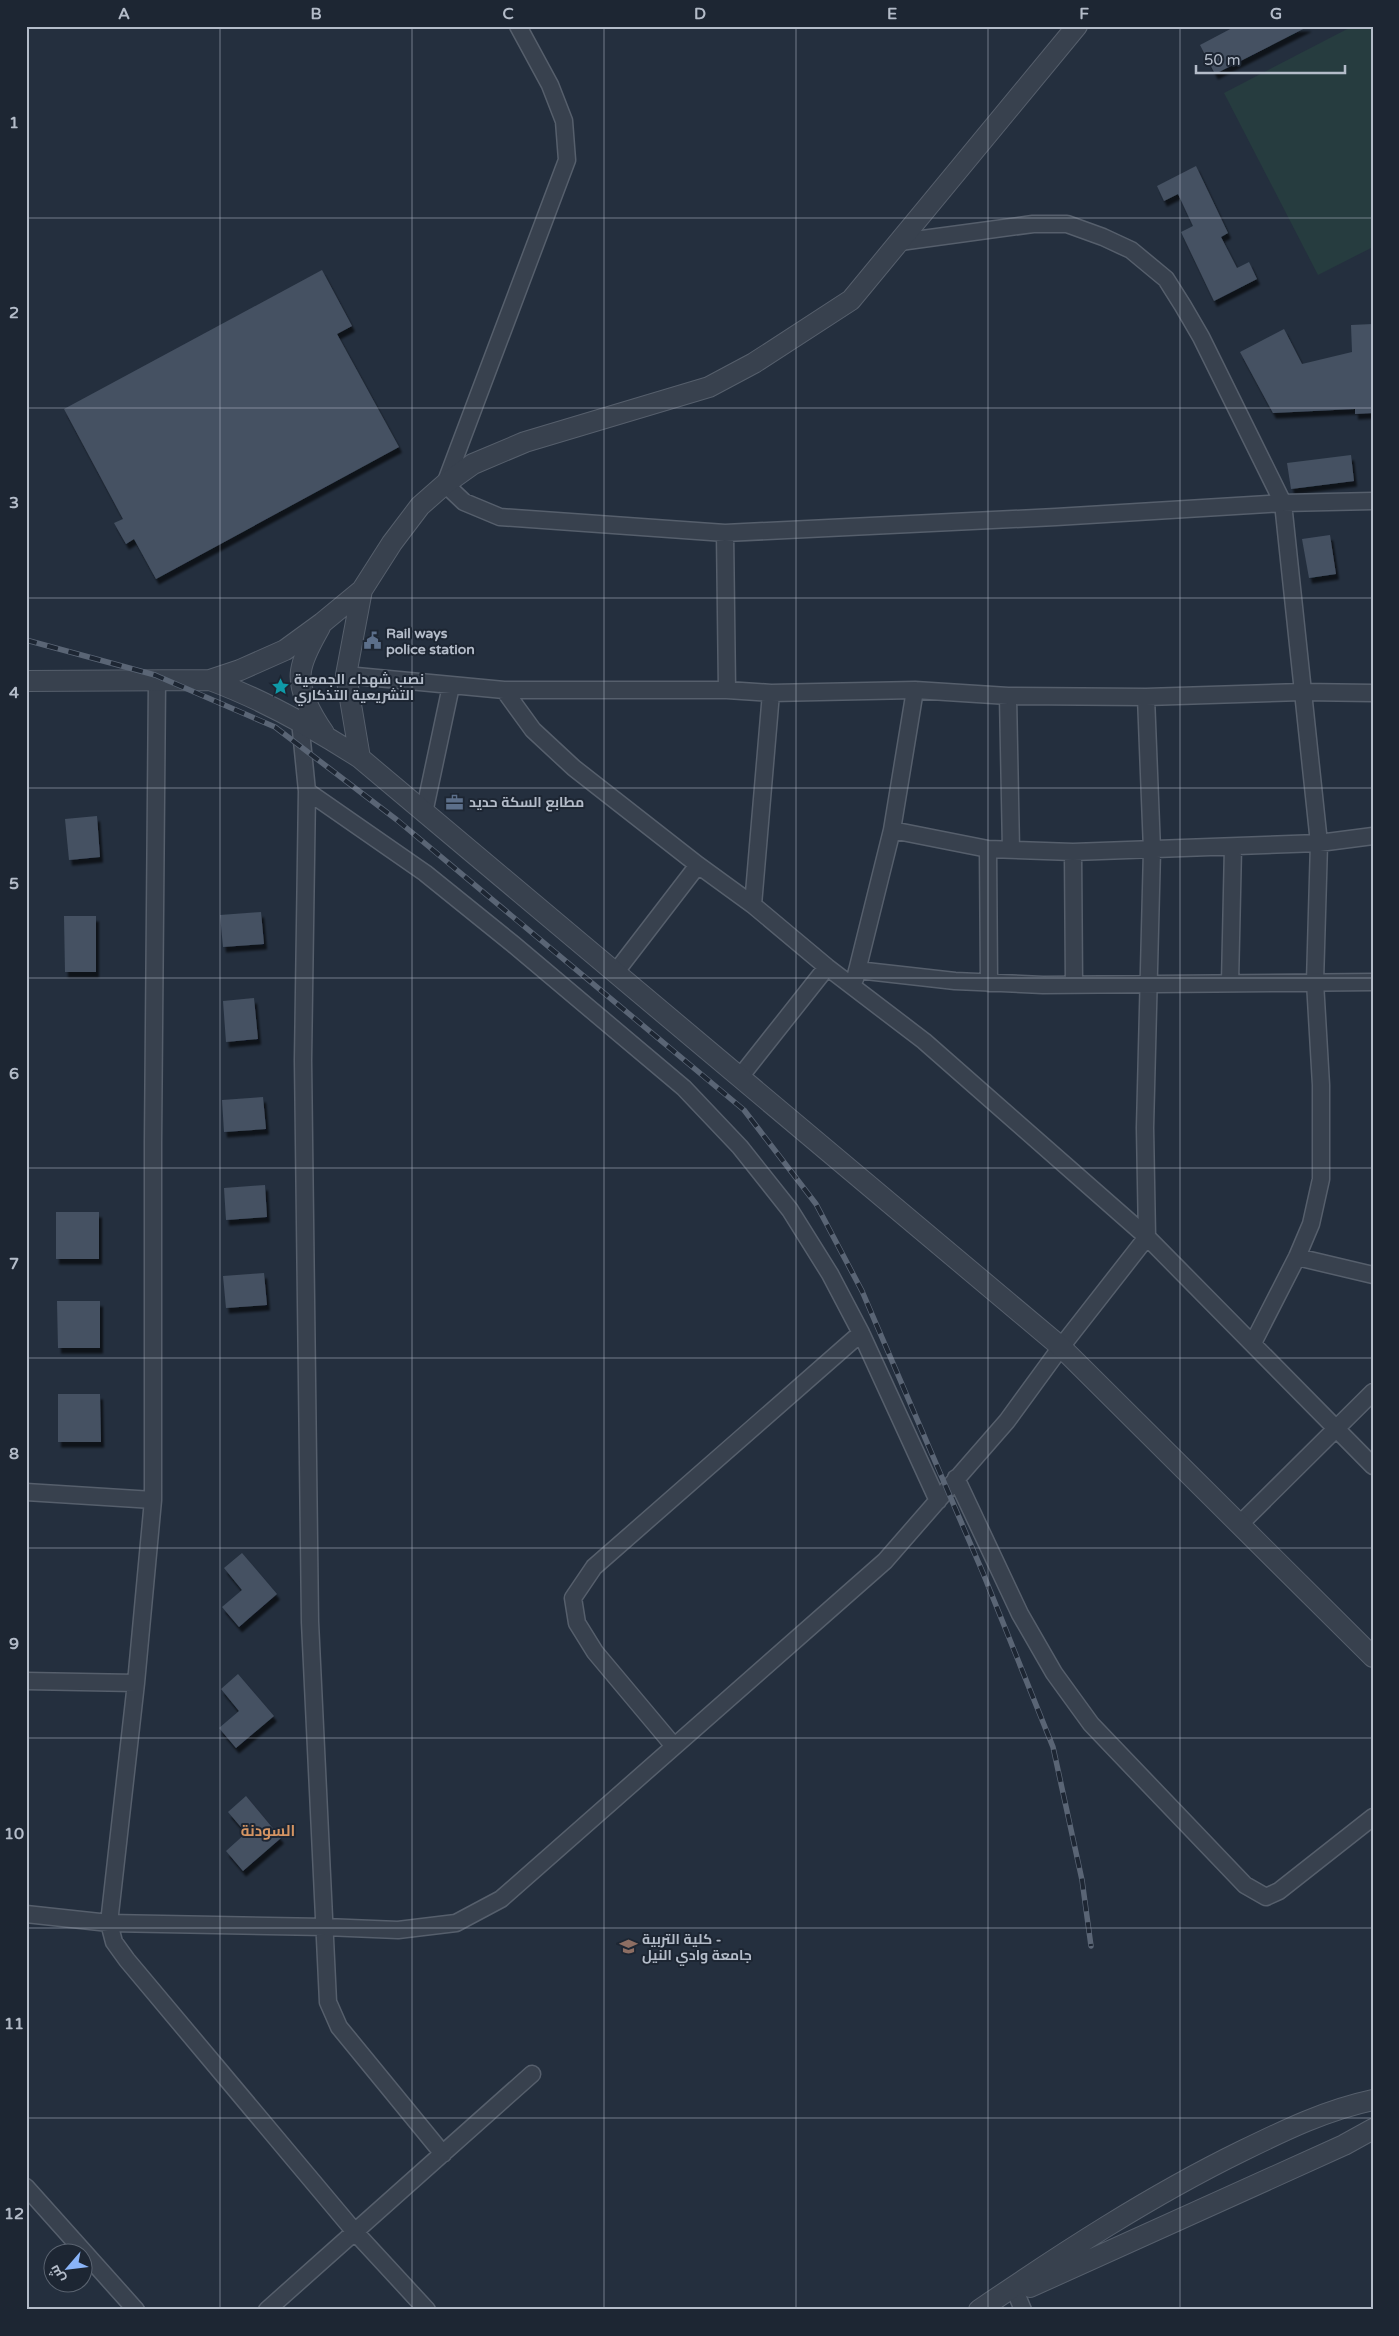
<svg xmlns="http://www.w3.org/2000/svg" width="1399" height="2336" font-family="'Varela Round',Cairo,sans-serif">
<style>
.green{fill:#263c3f}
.building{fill:#455162;filter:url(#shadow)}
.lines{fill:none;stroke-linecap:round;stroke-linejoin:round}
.minor-casing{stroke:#565f6c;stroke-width:19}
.tertiary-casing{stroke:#565f6c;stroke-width:22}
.minor{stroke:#38414e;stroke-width:16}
.tertiary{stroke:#38414e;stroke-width:20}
.rail-casing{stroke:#5a6575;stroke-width:5.5}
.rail{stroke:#1d2633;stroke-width:4;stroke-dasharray:11;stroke-linecap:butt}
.grid{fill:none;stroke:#b4bcc9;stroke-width:1;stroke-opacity:0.55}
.labels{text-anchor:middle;stroke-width:4;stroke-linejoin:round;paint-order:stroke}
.poi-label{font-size:14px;font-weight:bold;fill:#b4bcc9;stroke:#1d2633;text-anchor:start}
.neighbourhood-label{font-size:15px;font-weight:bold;fill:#d59563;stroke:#1d2633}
.neatline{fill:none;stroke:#b4bcc9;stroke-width:2}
.grid-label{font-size:16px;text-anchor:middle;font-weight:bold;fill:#b4bcc9}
</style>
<defs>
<filter id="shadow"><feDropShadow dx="3" dy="5.5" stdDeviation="1" flood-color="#0009"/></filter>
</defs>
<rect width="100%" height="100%" fill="#242f3e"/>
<!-- green -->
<path class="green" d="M1353,26H1373V247L1318,275L1224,93Z"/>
<!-- building -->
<path class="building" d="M1236,26H1309L1215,74L1200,45Z
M1196,166L1228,233L1221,237L1237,268L1249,262L1257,279L1214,301L1181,232L1193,226L1178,194L1164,201L1157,186Z
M322,270L352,326L337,334L399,447L156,579L134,539L126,544L114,523L123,519L64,409Z
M1373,324V413L1355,414V409L1273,413L1240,352L1284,329L1302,364L1352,352L1351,325Z
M1351,455L1354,481L1291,489L1287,463Z
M1330,535L1336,574L1309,578L1302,539Z
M97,816L100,857L69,860L65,819Z
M261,912L264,944L223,947L220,915Z
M64,916H96V972H65Z
M254,998L258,1039L226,1042L223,1001Z
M263,1097L266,1129L224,1132L222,1100Z
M265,1185L267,1217L226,1220L224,1188Z
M56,1212H99V1259H56Z
M264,1273L267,1305L226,1308L223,1276Z
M57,1301H100V1348H58Z
M58,1394H100L101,1442H58Z
M242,1553L277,1594L239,1627L222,1607L242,1590L224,1568Z
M238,1674L274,1716L236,1748L219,1728L239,1711L221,1689Z
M246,1796L281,1838L243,1871L226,1851L246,1833L228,1812Z"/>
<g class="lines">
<defs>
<path id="minor" d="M518,26L550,85L564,121L567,160L445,484L464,502L500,517L725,533L1056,517L1283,503L1373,501
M900,242L1033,224H1067L1103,237L1131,250L1166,279L1183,306L1201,337L1283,503L1319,843L1315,982L1321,1085V1179L1311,1224L1297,1257L1253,1343
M725,533L727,690
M346,675L504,690H727L771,693L915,690L1008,696L1146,697L1302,692L1373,693
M157,681L153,1142V1500L136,1683L109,1923L114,1942L127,1960L355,2232L427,2310
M504,690L533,730L574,768L698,865L753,905L827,967L924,1041L1147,1237L1373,1466
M1008,696L1011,850
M300,721L307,791L303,1060L310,1622L328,2002L339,2027L443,2154
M307,791L425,873L513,944L684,1088L740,1147L790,1210L830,1274L861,1333L938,1501
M424,813L451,686
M892,830L988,849L1073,852L1319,843L1373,836
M988,849L989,983
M1073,852L1074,985
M753,905L771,693
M857,970L955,981L1043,985L1373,982
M615,973L698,865
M855,979L892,830L915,690
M1230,983L1233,847
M740,1077L827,967
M1297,1257L1373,1275
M956,1478L1020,1614L1054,1673L1091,1724L1245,1885L1266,1897L1279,1891L1373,1817
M26,1492L153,1500
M1240,1524L1373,1392
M26,1681L136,1683
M673,1745L595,1652L577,1623L573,1598L594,1567L861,1333
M26,1914L109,1923L325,1927L398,1930L456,1923L501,1899L885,1561L1007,1421L1061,1347L1147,1237L1145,1128L1152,850L1146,697
M26,2187L136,2310
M1016,2293L1023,2310
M267,2310L532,2074"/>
<path id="tertiary" d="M320,627C313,640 303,656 301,671C298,692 313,717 324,733
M210,680C264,700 312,727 360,758L1061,1347L1373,1657
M26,681L210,680L240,670L285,650L322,623L362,590L392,543L420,506L445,484L473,464L525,442L709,387L754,363L851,300L1077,26
M360,758L346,675L362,590
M1030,2287L1344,2145L1373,2129
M979,2310C1064,2252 1150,2196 1242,2151C1285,2130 1326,2110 1373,2100"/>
</defs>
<!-- minor casing -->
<use href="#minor" class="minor-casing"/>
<!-- tertiary casing -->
<use href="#tertiary" class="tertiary-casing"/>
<!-- minor -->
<use href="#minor" class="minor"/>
<!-- tertiary -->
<use href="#tertiary" class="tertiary"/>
<defs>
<path id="rail" d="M26,640L155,675L275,727L397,820L744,1110L816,1204L862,1291L983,1573L1053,1747L1082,1880L1091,1946"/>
</defs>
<!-- rail casing -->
<use href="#rail" class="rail-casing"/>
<!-- rail -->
<use href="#rail" class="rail"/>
</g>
<!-- grid -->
<path class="grid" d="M220,26V2310M412,26V2310M604,26V2310M796,26V2310M988,26V2310M1180,26V2310M26,218H1373M26,408H1373M26,598H1373M26,788H1373M26,978H1373M26,1168H1373M26,1358H1373M26,1548H1373M26,1738H1373M26,1928H1373M26,2118H1373"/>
<!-- icons -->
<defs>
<symbol id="civic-bare" viewBox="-9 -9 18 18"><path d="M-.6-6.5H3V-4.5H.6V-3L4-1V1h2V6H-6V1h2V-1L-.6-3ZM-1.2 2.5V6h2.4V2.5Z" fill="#5c6f8a" stroke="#1d2633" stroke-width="2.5" paint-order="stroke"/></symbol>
<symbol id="sight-bare" viewBox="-9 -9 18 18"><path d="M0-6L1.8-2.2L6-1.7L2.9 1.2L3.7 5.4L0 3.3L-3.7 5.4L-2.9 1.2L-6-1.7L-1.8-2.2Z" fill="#0f9aa8" stroke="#1d2633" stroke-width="2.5" paint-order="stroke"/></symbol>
<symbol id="office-bare" viewBox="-9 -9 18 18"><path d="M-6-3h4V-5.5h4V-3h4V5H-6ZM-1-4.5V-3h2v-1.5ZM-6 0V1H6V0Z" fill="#5c6f8a" stroke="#1d2633" stroke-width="2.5" paint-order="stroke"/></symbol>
<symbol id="university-bare" viewBox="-9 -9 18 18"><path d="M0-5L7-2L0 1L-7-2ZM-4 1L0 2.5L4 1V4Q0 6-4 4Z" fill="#8d6e63" stroke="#1d2633" stroke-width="2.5" paint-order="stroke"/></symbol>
</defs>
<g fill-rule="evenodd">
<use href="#civic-bare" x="360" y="628" width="25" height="25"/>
<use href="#sight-bare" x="268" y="674" width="25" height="25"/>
<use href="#office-bare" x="442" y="790" width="25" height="25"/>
<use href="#university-bare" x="616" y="1934" width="25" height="25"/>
</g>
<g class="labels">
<!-- poi labels -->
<g class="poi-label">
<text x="386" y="638">Rail ways<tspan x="386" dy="16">police station</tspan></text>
<text x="294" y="684">نصب شهداء الجمعية<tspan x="294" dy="16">التشريعية التذكاري</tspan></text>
<text x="469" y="807">مطابع السكة حديد</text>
<text x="642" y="1944">كلية التربية -<tspan x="642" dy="16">جامعة وادي النيل</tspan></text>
</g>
<!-- neighbourhood labels -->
<g class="neighbourhood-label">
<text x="268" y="1836">السودنة</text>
</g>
</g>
<!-- border -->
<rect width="1399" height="2336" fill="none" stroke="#1d2633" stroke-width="55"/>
<!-- north arrow -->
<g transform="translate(68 2268) rotate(242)"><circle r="24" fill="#1d2633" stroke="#59626f"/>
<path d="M0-4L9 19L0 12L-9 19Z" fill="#8ab4f8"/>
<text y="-8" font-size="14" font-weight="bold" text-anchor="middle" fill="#b4bcc9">ش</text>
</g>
<!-- scale -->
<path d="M1196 65v8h149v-8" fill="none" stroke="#b4bcc9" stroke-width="2.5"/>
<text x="1204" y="65" font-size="15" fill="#b4bcc9" stroke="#1d2633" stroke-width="4" paint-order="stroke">50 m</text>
<rect x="28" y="28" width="1344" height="2280" class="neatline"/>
<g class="grid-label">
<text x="124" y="19">A</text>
<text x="316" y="19">B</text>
<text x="508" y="19">C</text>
<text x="700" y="19">D</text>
<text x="892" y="19">E</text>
<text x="1084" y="19">F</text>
<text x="1276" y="19">G</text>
<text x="14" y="128">1</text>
<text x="14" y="318">2</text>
<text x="14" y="508">3</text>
<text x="14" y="698">4</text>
<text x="14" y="889">5</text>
<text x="14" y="1079">6</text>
<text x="14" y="1269">7</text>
<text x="14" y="1459">8</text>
<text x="14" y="1649">9</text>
<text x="14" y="1839">10</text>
<text x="14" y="2029">11</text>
<text x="14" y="2219">12</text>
</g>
</svg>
